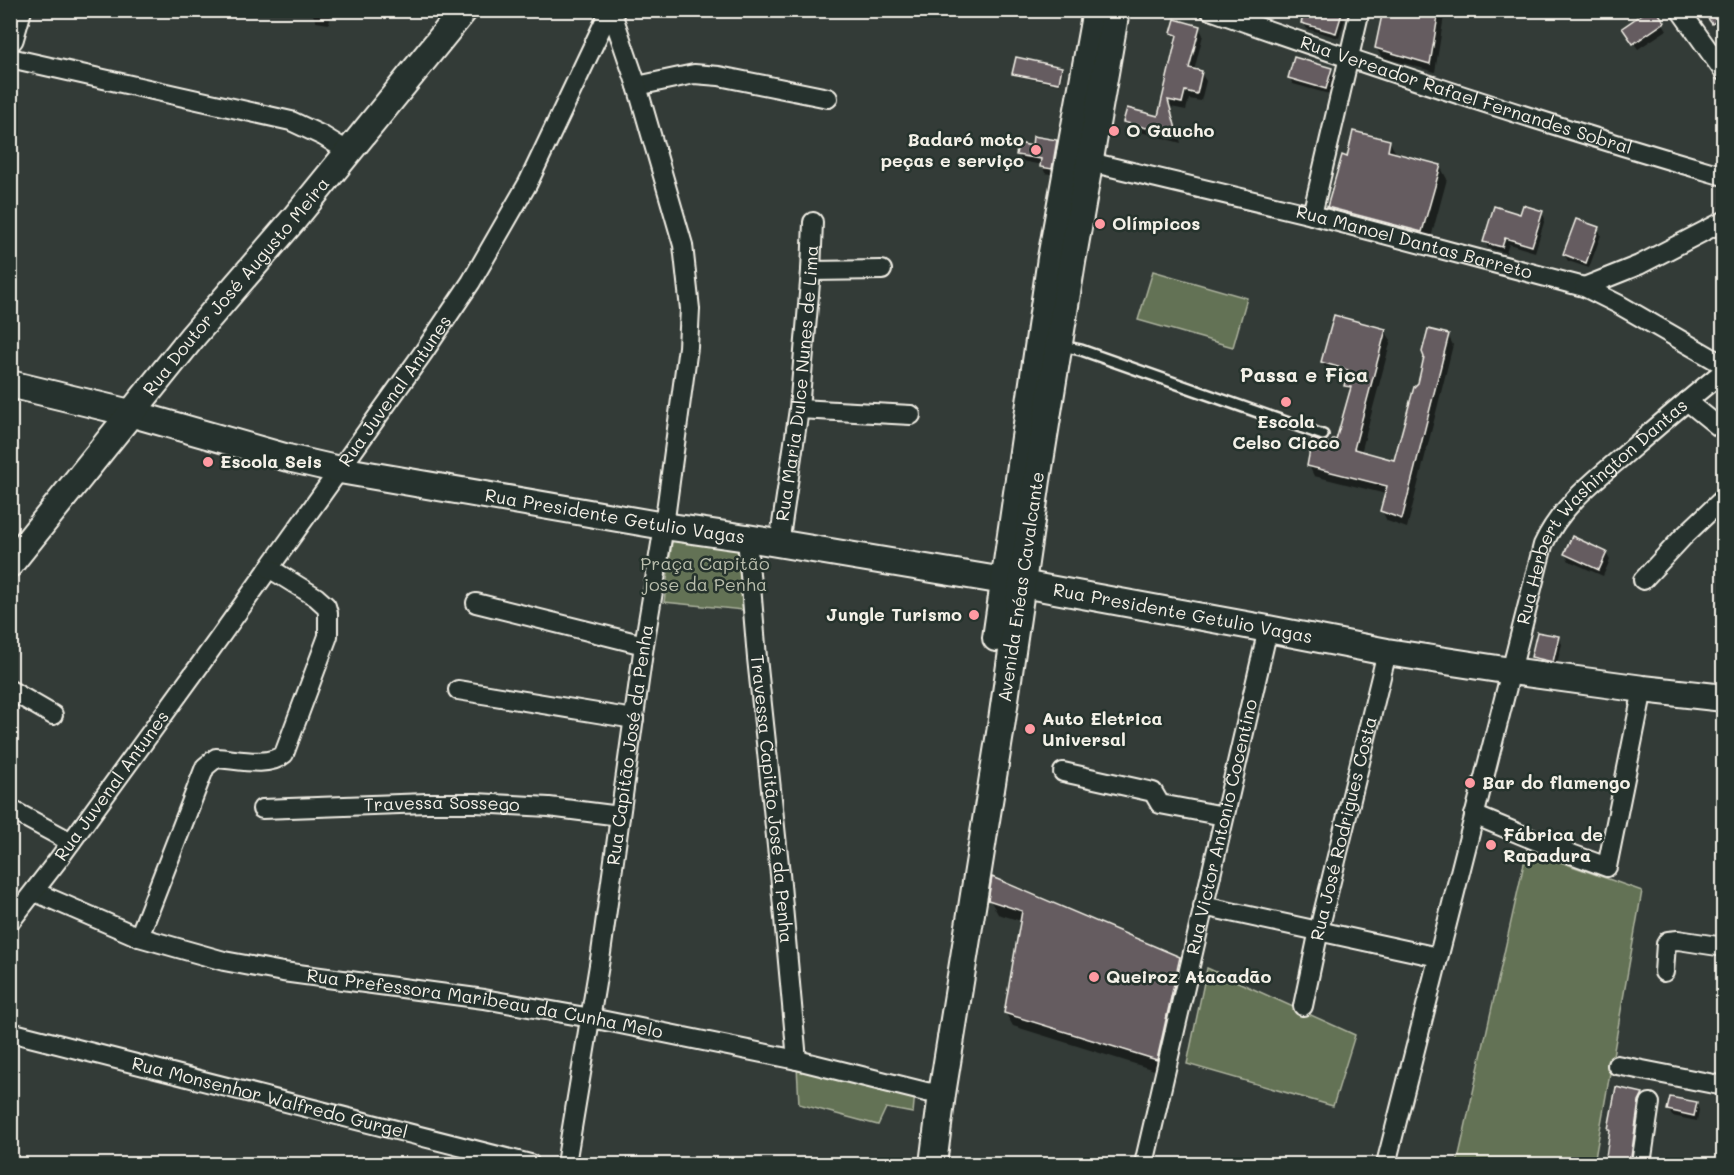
<svg xmlns="http://www.w3.org/2000/svg" width="1734" height="1175" font-family="Mali,sans-serif">
<style>
.green{fill:#647254;stroke:#acb29e;stroke-width:1.5}
.shadow{fill:#0007}
.building{fill:#655c61;stroke:#f4f1e8;stroke-width:1.5}
.lines{fill:none;stroke-linecap:round;stroke-linejoin:round}
.lane-casing{stroke:#f4f1e8;stroke-width:14}
.street-casing{stroke:#f4f1e8;stroke-width:22}
.secondary-casing{stroke:#f4f1e8;stroke-width:30}
.lane{stroke:#26332d;stroke-width:9}
.street{stroke:#26332d;stroke-width:18}
.secondary{stroke:#26332d;stroke-width:26}
.poi-dot{fill:#ff9aa2;stroke:#26332d;stroke-width:2}
.labels{text-anchor:middle;stroke-width:5;stroke-linejoin:round;paint-order:stroke}
.street-label{font-size:18px;fill:#f4f1e8;stroke:#26332d}
.poi-label{font-size:18px;font-weight:bold;fill:#f4f1e8;stroke:#26332d;text-anchor:start}
.park-label{font-size:18px;fill:#babead;stroke:#26332d}
.neighbourhood-label{font-size:20px;font-weight:bold;fill:#f4f1e8;stroke:#26332d}
</style>
<rect width="100%" height="100%" fill="#333b37"/>
<filter id="ink" filterUnits="userSpaceOnUse"><feTurbulence type="fractalNoise" baseFrequency=".0167" numOctaves="2"/><feDisplacementMap in="SourceGraphic" scale="12" xChannelSelector="R" yChannelSelector="G"/><feConvolveMatrix kernelMatrix="1 2 1 2 8 2 1 2 1" color-interpolation-filters="sRGB"/></filter>
<g filter="url(#ink)">
<!-- green -->
<path class="green" d="M1153,271L1247,298L1233,347L1138,320Z
M673,535L737,548L743,610L664,602Z
M1527,850L1642,891L1594,1164H1457Z
M1207,968L1355,1035L1333,1106L1187,1064Z
M797,1066L915,1092L913,1113L886,1108L878,1125L799,1104Z"/>
<!-- shadow -->
<path class="shadow" d="M311,10H332L329,24L316,22Z
M1307,10H1348L1339,38L1307,29L1303,22Z
M1384,10H1445L1435,72L1382,57L1376,48Z
M1655,10L1667,30L1638,49L1628,35Z
M1703,10H1724V25L1717,30Z
M1199,27L1203,35L1194,71L1201,73L1206,81L1201,101L1189,99L1186,110L1171,107L1181,143L1129,129L1125,121L1159,118L1177,40L1173,33Z
M1061,68L1063,71L1060,85L1016,76L1014,73Z
M1331,69L1335,75L1329,94L1293,84L1289,77Z
M1056,141L1060,148L1055,175L1045,173L1042,165L1022,161L1018,155L1033,147Z
M1389,141L1397,155L1440,166L1447,179L1429,245L1336,220L1329,207L1348,159Z
M1542,212L1545,219L1535,252L1509,244L1506,253L1488,248L1485,241L1521,216Z
M1598,228L1601,235L1589,268L1568,261L1564,254Z
M1385,331L1391,340L1361,453L1395,461L1448,335L1453,345L1407,528L1387,521L1382,511L1386,494L1314,476L1309,466L1337,442L1351,394L1346,385L1348,378L1328,372L1322,362Z
M1606,553L1610,560L1603,576L1569,561L1565,554Z
M1558,638L1562,644L1556,667L1536,663L1532,657Z
M990,900L1179,958L1187,972L1164,1073L1013,1026L1005,1012L1021,921L998,914Z
M1642,1094L1646,1100L1634,1164H1606L1611,1131Z
M1696,1103L1699,1110L1697,1121L1672,1116L1669,1110Z"/>
<!-- building -->
<path class="building" d="M1305,10H1343L1336,33L1301,23Z
M1383,10H1439L1430,64L1375,48Z
M1648,10H1656L1665,22L1633,44L1622,28Z
M1702,10H1724V16L1712,24Z
M1175,19L1200,26L1189,68L1202,71L1197,94L1185,91L1182,103L1168,100L1178,136L1123,122L1127,108L1158,116L1177,35L1171,33Z
M1016,57L1062,67L1059,83L1012,74Z
M1294,57L1332,68L1326,89L1288,78Z
M1353,131L1390,140L1388,151L1441,165L1422,232L1327,207L1342,155L1347,157Z
M1033,136L1057,140L1052,169L1040,167L1041,159L1016,155L1018,143L1032,146Z
M1523,205L1543,211L1532,246L1505,238L1502,247L1483,242L1494,206L1520,214Z
M1576,219L1599,227L1586,263L1563,254Z
M1334,315L1386,329L1354,449L1394,460L1414,387L1418,383L1424,357L1422,352L1428,329L1449,334L1402,519L1380,511L1387,486L1307,466L1312,439L1331,444L1333,439L1336,440L1351,387L1344,386L1348,370L1321,362Z
M1572,536L1607,552L1599,570L1564,554Z
M1537,632L1559,636L1553,662L1531,657Z
M992,877L1180,957L1157,1060L1004,1013L1022,911L988,900Z
M1616,1087L1643,1093L1639,1101L1630,1164H1605L1610,1129H1608Z
M1670,1097L1697,1102L1694,1116L1667,1110Z"/>
<g class="lines">
<defs>
<path id="lane" d="M1062,346L1081,350L1323,435"/>
<g id="street">
<path id="s1" d="M1210,10C1380,70 1551,126 1724,176"/>
<path d="M1680,10L1724,72"/>
<path d="M10,58L291,121L323,136L349,152"/>
<path d="M637,86L694,74L719,76L828,98"/>
<path id="s2" d="M1090,162L1312,215L1584,287L1618,304L1724,365"/>
<path d="M1312,215L1360,10"/>
<path d="M811,271L882,270"/>
<path d="M1584,287L1639,265L1724,221"/>
<path d="M1687,401L1724,431"/>
<path d="M799,409L911,415"/>
<path id="s3" d="M747,538L757,658L780,874L797,1060"/>
<path id="s4" d="M779,544L799,409L811,271L813,222"/>
<path d="M1643,580L1683,537L1724,498"/>
<path d="M476,603L644,645"/>
<path d="M10,690L53,715"/>
<path d="M458,690L634,719"/>
<path d="M1063,772L1153,792L1160,804L1224,816"/>
<path d="M10,809L71,842"/>
<path id="s5" d="M262,809L427,803H476L549,807L620,816"/>
<path d="M1474,815L1544,844L1607,867L1643,689"/>
<path id="s6" d="M35,892L139,937L224,961L283,972L484,999L591,1018L797,1060L926,1092L942,1094"/>
<path d="M1203,906L1438,957"/>
<path id="s7" d="M10,922L58,860L202,662L423,353L471,282L528,183L610,10"/>
<path d="M139,937L205,767L216,758C236,759 268,768 284,754L328,636V613L326,606L316,597L269,568"/>
<path d="M1664,972L1666,944L1668,941L1678,940L1724,947"/>
<path id="s8" d="M1303,1006L1319,930L1387,652"/>
<path id="s9" d="M10,1032L530,1164"/>
<path d="M1617,1065L1724,1086"/>
<path id="s10" d="M566,1164L601,953L644,645L664,526L688,347L690,309L683,245L637,86L611,10"/>
<path id="s11" d="M1144,1164L1268,629"/>
<path id="s12" d="M1386,1164L1543,545C1561,505 1597,479 1629,451C1660,424 1691,397 1724,371"/>
<path d="M1641,1164L1650,1103"/>
</g>
<g id="secondary">
<path d="M10,38L18,10"/>
<path id="s13" d="M10,384L130,413L288,458L340,470L664,526L747,538L1022,584L1268,629L1387,652L1511,671L1643,689L1724,698"/>
<path id="s14" d="M10,564L193,336L294,219L464,10"/>
<path d="M996,638L1051,258L1096,10"/>
<path id="s15" d="M933,1164L942,1094L1001,727L1037,480L1072,262L1116,10"/>
</g>
</defs>
<!-- lane casing -->
<use href="#lane" class="lane-casing"/>
<!-- street casing -->
<use href="#street" class="street-casing"/>
<!-- secondary casing -->
<use href="#secondary" class="secondary-casing"/>
<!-- lane -->
<use href="#lane" class="lane"/>
<!-- street -->
<use href="#street" class="street"/>
<!-- secondary -->
<use href="#secondary" class="secondary"/>
</g>
</g>
<!-- markers -->
<g class="poi-dot">
<circle cx="1114" cy="131" r="6"/>
<circle cx="1036" cy="150" r="6"/>
<circle cx="1100" cy="224" r="6"/>
<circle cx="1286" cy="402" r="6"/>
<circle cx="208" cy="462" r="6"/>
<circle cx="974" cy="615" r="6"/>
<circle cx="1030" cy="729" r="6"/>
<circle cx="1470" cy="783" r="6"/>
<circle cx="1491" cy="845" r="6"/>
<circle cx="1094" cy="977" r="6"/>
</g>
<g class="labels">
<!-- street labels -->
<g class="street-label">
<text dy="6" stroke="none"><textPath href="#s1" startOffset="270">Rua Vereador Rafael Fernandes Sobral</textPath></text>
<text dy="6" stroke="none"><textPath href="#s2" startOffset="334">Rua Manoel Dantas Barreto</textPath></text>
<text dy="6" stroke="none"><textPath href="#s14" startOffset="358">Rua Doutor José Augusto Meira</textPath></text>
<text dy="6" stroke="none"><textPath href="#s4" startOffset="162">Rua Maria Dulce Nunes de Lima</textPath></text>
<text dy="6" stroke="none"><textPath href="#s7" startOffset="656">Rua Juvenal Antunes</textPath></text>
<text dy="6" stroke="none"><textPath href="#s12" startOffset="699">Rua Herbert Washington Dantas</textPath></text>
<text dy="6" stroke="none"><textPath href="#s13" startOffset="620">Rua Presidente Getulio Vagas</textPath></text>
<text dy="6" stroke="none"><textPath href="#s15" startOffset="584">Avenida Enéas Cavalcante</textPath></text>
<text dy="6" stroke="none"><textPath href="#s13" startOffset="1196">Rua Presidente Getulio Vagas</textPath></text>
<text dy="6" stroke="none"><textPath href="#s10" startOffset="424">Rua Capitão José da Penha</textPath></text>
<text dy="6" stroke="none"><textPath href="#s7" startOffset="170">Rua Juvenal Antunes</textPath></text>
<text dy="6" stroke="none"><textPath href="#s3" startOffset="262">Travessa Capitão José da Penha</textPath></text>
<text dy="6" stroke="none"><textPath href="#s5" startOffset="180">Travessa Sossego</textPath></text>
<text dy="6" stroke="none"><textPath href="#s11" startOffset="346">Rua Victor Antonio Cocentino</textPath></text>
<text dy="6" stroke="none"><textPath href="#s8" startOffset="182">Rua José Rodrigues Costa</textPath></text>
<text dy="6" stroke="none"><textPath href="#s6" startOffset="466">Rua Prefessora Maribeau da Cunha Melo</textPath></text>
<text dy="6" stroke="none"><textPath href="#s9" startOffset="268">Rua Monsenhor Walfredo Gurgel</textPath></text>
</g>
<!-- poi labels -->
<g class="poi-label">
<text x="1126" y="137">O Gaucho</text>
<text x="1024" y="146" text-anchor="end">Badaró moto<tspan x="1024" dy="21">peças e serviço</tspan></text>
<text x="1112" y="230">Olímpicos</text>
<text x="1286" y="428" text-anchor="middle">Escola<tspan x="1286" dy="21">Celso Cicco</tspan></text>
<text x="220" y="468">Escola Seis</text>
<text x="962" y="621" text-anchor="end">Jungle Turismo</text>
<text x="1042" y="725">Auto Eletrica<tspan x="1042" dy="21">Universal</tspan></text>
<text x="1482" y="789">Bar do flamengo</text>
<text x="1503" y="841">Fábrica de<tspan x="1503" dy="21">Rapadura</tspan></text>
<text x="1106" y="983">Queiroz Atacadão</text>
</g>
<!-- park labels -->
<g class="park-label">
<text x="705" y="570">Praça Capitão<tspan x="705" dy="21">jose da Penha</tspan></text>
</g>
<!-- neighbourhood labels -->
<g class="neighbourhood-label">
<text x="1304" y="382">Passa e Fica</text>
</g>
</g>
<!-- margin -->
<rect width="1734" height="1175" fill="none" stroke="#26332d" stroke-width="36"/>
<rect x="18" y="18" width="1698" height="1139" fill="none" stroke="#f4f1e8" stroke-width="2" filter="url(#ink)"/>
</svg>
